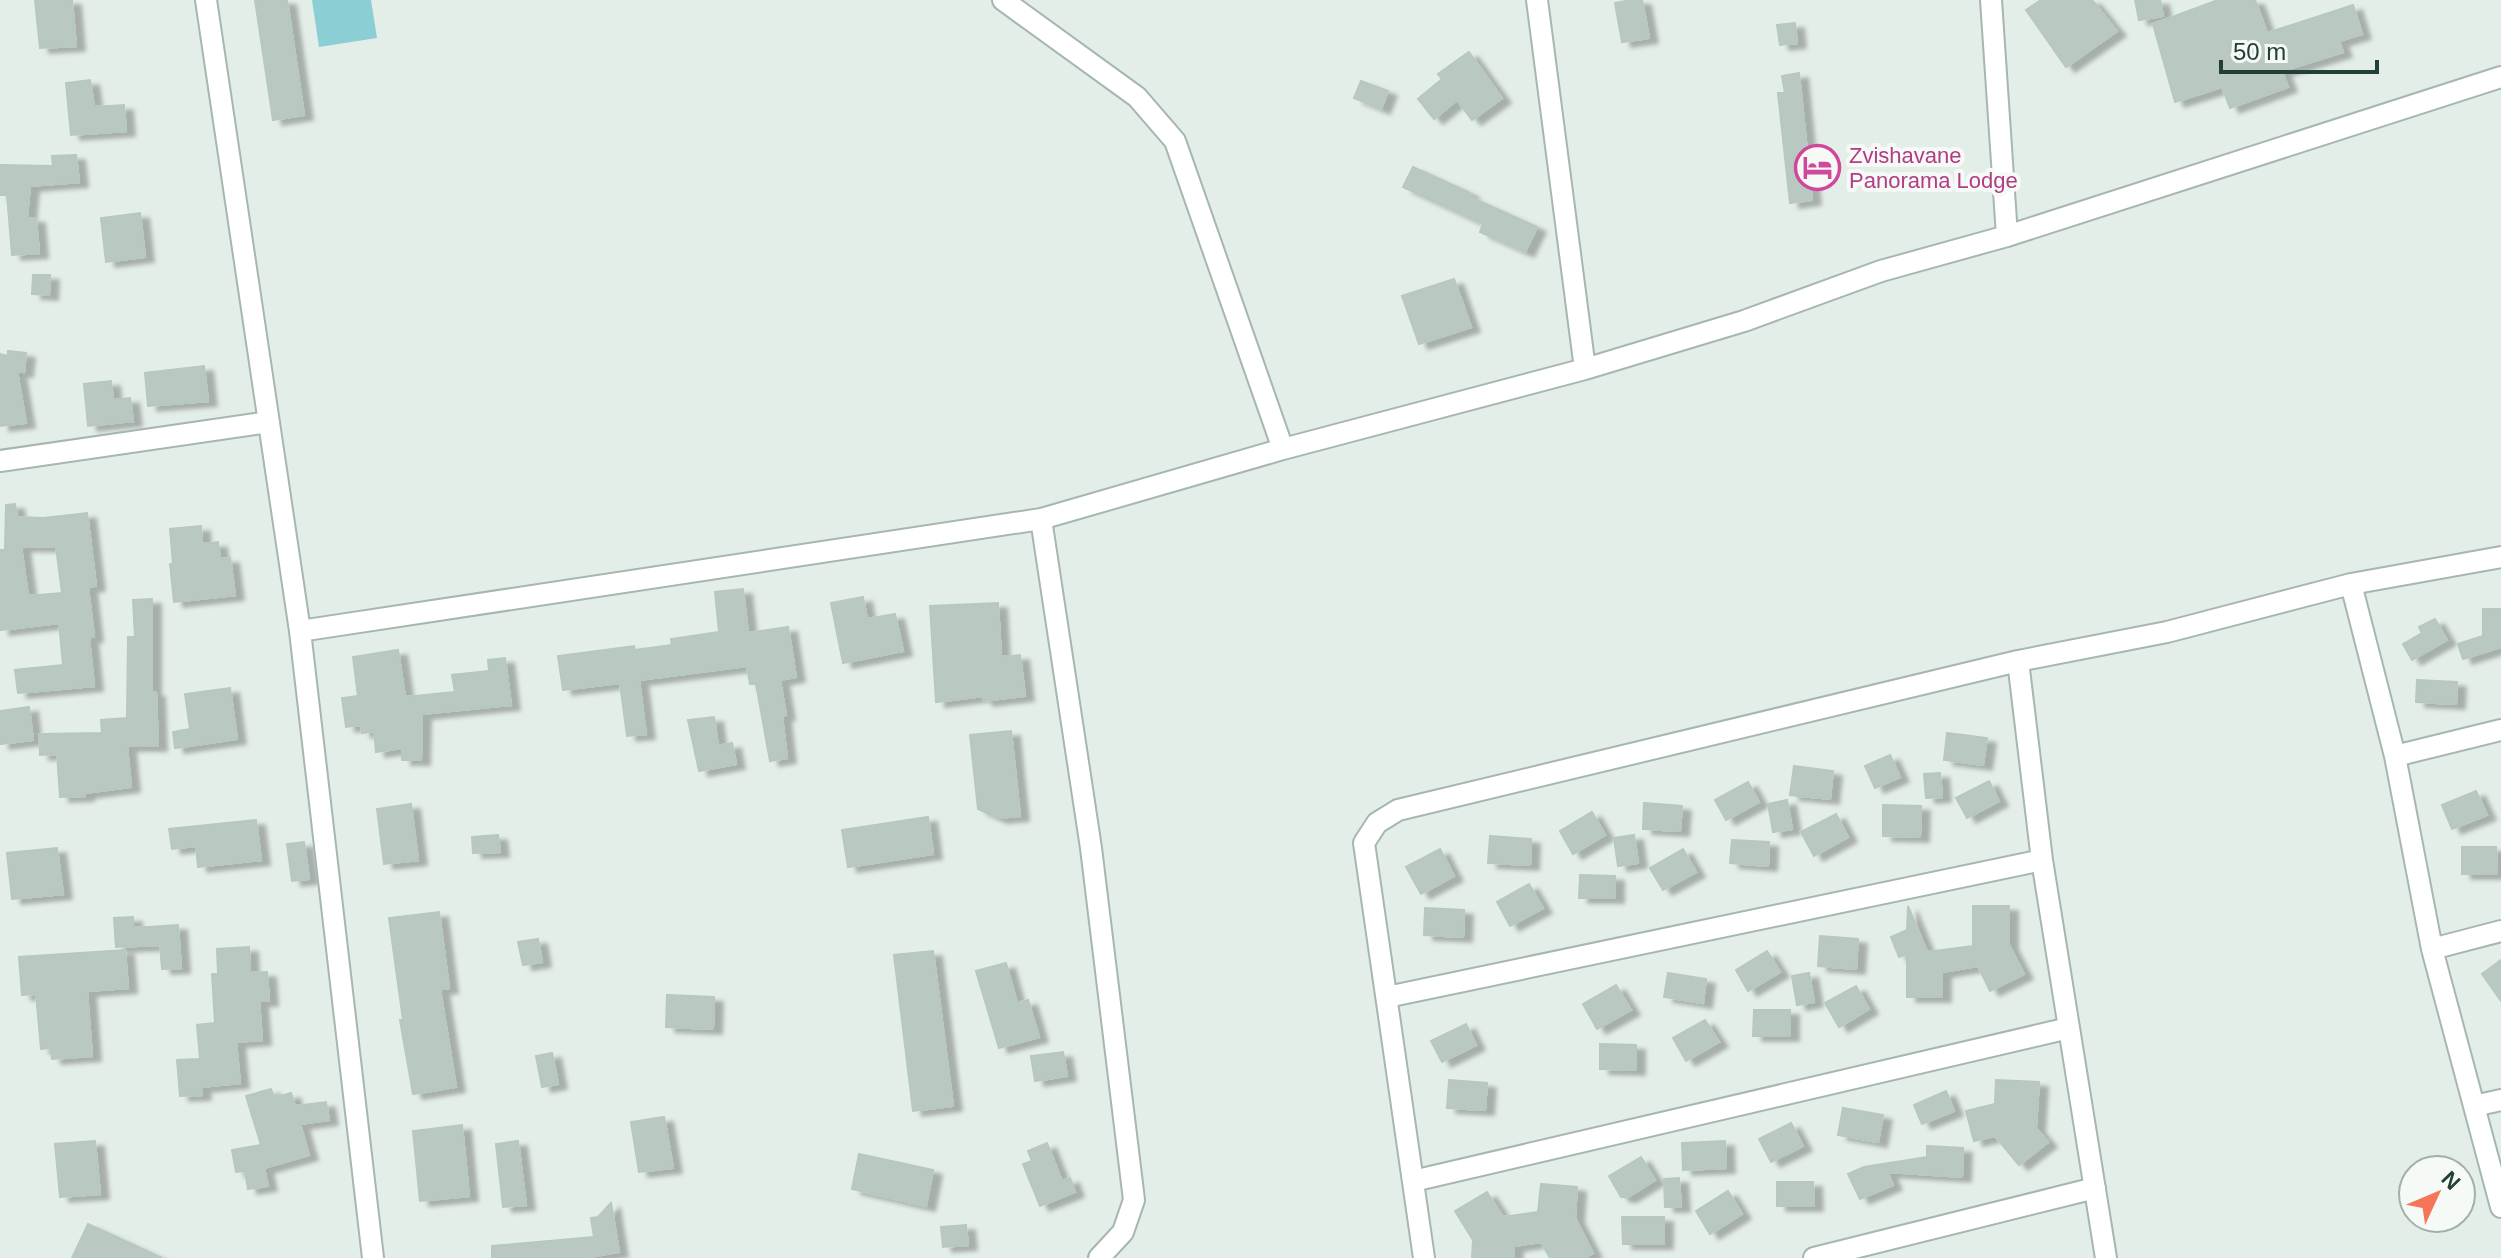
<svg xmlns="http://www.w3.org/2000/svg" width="2501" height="1258" font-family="Helvetica,sans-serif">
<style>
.water{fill:#8bced4}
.building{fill:#b9c9c1;stroke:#b6c8bf;stroke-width:2;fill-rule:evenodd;filter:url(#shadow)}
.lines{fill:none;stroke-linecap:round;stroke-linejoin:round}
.street-casing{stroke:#a6b6b0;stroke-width:24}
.street{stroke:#fff;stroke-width:20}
.labels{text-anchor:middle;stroke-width:8;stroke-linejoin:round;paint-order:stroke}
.hotel-label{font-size:22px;fill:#b23c85;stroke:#f5faf7;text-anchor:start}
</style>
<defs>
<filter id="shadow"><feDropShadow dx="9" dy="5" stdDeviation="2" flood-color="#0004"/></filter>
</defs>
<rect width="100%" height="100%" fill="#e4eee9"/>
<!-- water -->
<path class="water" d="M312,0H371L377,38L319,47Z"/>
<!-- building -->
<path class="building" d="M35,0H72L76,46L40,48Z
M255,0H287L304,115L273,120Z
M1631,0H1642L1649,38L1622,42L1615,3Z
M2041,0H2092L2117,31L2066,67L2026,10Z
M2135,0H2160L2163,16L2139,20Z
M2218,0H2255L2267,33L2353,5L2362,34L2339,41L2343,52L2282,71L2288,87L2230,108L2222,87L2175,102L2153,24Z
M1795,23L1797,43L1780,45L1777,25Z
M1469,52L1502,98L1472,120L1457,100L1434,119L1418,99L1442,79L1438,74Z
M1799,73L1812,200L1790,203L1778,93H1785L1782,76Z
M90,80L94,107L124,105L126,131L71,135L66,83Z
M1361,81L1388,91L1381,109L1354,98Z
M76,155L79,182L30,186L27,218H36L39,253L12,255L7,195H0V165L53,166L52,156Z
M1413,167L1470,193L1468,196L1537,227L1525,252L1480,232L1483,224L1403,187Z
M140,213L145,257L106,262L101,218Z
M33,275H50L49,295L32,294Z
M1454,279L1471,327L1419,344L1402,296Z
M8,351L26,353L24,372L17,371L26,423L0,426V354L8,356Z
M204,366L208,401L148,406L145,373Z
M111,381L113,400L130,398L133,421L88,426L84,384Z
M15,504L17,517L44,518L87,513L96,586L88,587L94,637H89L94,686L18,693L15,670L63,665L59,623L0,630V550H5L6,505ZM21,546L56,547L62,593L28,596Z
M201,526L202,544L218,542L220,559L230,558L235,595L174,602L170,564H173L170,529Z
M743,589L748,633L788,627L796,677L780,680L786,715L782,716L787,758L770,761L756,684H750L747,666L639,680L646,734L627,736L620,683L563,690L558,656L634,646L635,650L672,645L671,639L719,632L715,592Z
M863,597L867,619L895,614L903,651L843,663L831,603Z
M152,599V692H156L158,746H127L131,787L85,793V796L60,797L57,754L40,755L39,734L102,733L101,720L127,718L128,637H135L133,600Z
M998,603L1001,657L1020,655L1025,696L984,701L983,696L936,702L930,606Z
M2483,609H2501V647L2463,659L2458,644L2483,636Z
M2435,619L2447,640L2412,660L2403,644L2422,633L2419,627Z
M398,650L405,697L455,692L452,675L489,671L488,660L505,658L511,705L422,714L421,760H402V748L376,752L374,731L362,733L361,725L346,727L342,698L358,696L353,657Z
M2417,680L2457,682L2456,704L2416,702Z
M230,688L237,739L175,748L173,732L190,729L185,694Z
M29,707L33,740L0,744V711Z
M714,717L718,746L732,743L736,764L699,771L688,720Z
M1011,731L1020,816L998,818L978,809L970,735Z
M1947,733L1987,738L1983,765L1944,760Z
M1890,755L1900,777L1875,788L1865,766Z
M1794,766L1833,771L1830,799L1790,795Z
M1940,773L1942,797L1926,798L1924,774Z
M1989,781L1999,801L1967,818L1956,798Z
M1748,782L1759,802L1726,820L1715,800Z
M2476,791L2487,815L2452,829L2442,805Z
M1787,800L1792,829L1773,832L1768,804Z
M1644,803L1682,806L1680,831L1643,829Z
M411,804L418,860L384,864L377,809Z
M1883,805L1921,806L1920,837L1883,836Z
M1592,812L1605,835L1573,854L1560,831Z
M1836,814L1848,837L1814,856L1801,832Z
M928,817L933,854L848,867L842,830Z
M256,820L261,860L198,867L196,846L172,849L169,829Z
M498,835L500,852L473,853L472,837Z
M1634,835L1638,863L1618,866L1614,838Z
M1490,836L1531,839L1530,865L1488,863Z
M1732,840L1769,842L1768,866L1730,863Z
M304,842L309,879L292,881L287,844Z
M2462,847H2496L2497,874H2462Z
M57,848L63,894L12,899L7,853Z
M1440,849L1454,876L1421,894L1406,867Z
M1683,849L1696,872L1663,890L1650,868Z
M1580,875L1615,876V898H1579Z
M1529,884L1543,908L1510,926L1497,902Z
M1908,906L1927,952L1973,946V906H2009V945L2024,974L1990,991L1978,966L1942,972V997H1907V954L1899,957L1891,937L1907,930Z
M1425,908L1464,910L1463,937L1424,935Z
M439,912L449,988L440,989L456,1087L413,1094L400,1020H403L389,918Z
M133,917V928L178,925L181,968L162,969L160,945L116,947L114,918Z
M1820,936L1858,939L1856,969L1818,966Z
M538,939L542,962L523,965L518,942Z
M249,947L250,973L267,972L269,1001H259L262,1040L236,1042L240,1083L201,1087L202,1095L180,1096L177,1060L200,1059L197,1025L215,1023L212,974H218L217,949Z
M125,950L128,988L87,991L92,1056L52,1059L51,1048L41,1049L36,994L22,995L19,957Z
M933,951L953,1106L913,1111L894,955Z
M1767,951L1780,972L1748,991L1736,970Z
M2501,960V1001L2482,974Z
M1006,963L1017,1003L1028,1000L1039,1037L999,1048L976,971Z
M1668,973L1706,979L1703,1003L1664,997Z
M1809,973L1814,1002L1797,1005L1792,976Z
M1616,985L1631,1010L1597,1029L1583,1004Z
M1856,986L1869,1009L1839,1027L1825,1003Z
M667,995L714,997L713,1029L666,1027Z
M1754,1010H1790V1036H1753Z
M1705,1020L1719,1042L1686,1061L1673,1038Z
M1466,1024L1476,1045L1442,1062L1431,1041Z
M1600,1044L1636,1045V1070L1600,1069Z
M1063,1052L1067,1076L1035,1081L1031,1056Z
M552,1053L558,1084L542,1087L536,1056Z
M1449,1080L1487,1083L1485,1110L1447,1108Z
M1996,1080L2039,1082L2036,1128L2048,1142L2019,1165L1995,1136L1974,1141L1966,1111L1995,1104Z
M271,1089L274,1098L291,1093L295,1106L326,1102L329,1120L300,1124L309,1155L264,1168L268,1186L248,1189L245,1171L236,1172L232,1150L261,1145L246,1096Z
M1946,1091L1954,1111L1922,1124L1914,1105Z
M1843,1108L1883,1115L1878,1142L1838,1135Z
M664,1117L673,1168L639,1172L631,1122Z
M1791,1123L1803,1146L1771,1162L1759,1139Z
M462,1125L469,1196L420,1201L413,1131Z
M95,1141L100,1194L60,1197L55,1144Z
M518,1141L526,1205L503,1207L496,1144Z
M1725,1141L1726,1168L1683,1170L1682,1143Z
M1047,1143L1062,1181L1070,1178L1075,1192L1040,1206L1023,1164L1032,1161L1028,1151Z
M1927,1146L1963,1148L1962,1177L1887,1172L1893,1185L1860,1199L1848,1174L1864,1167L1927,1157Z
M859,1154L933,1170L926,1206L852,1189Z
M1641,1157L1655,1180L1628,1197H1621L1609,1176Z
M1679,1178L1681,1207H1665L1664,1179Z
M1777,1182H1813L1814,1206H1777Z
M1541,1184L1577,1187L1575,1218L1593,1253L1584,1258H1550L1541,1242L1514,1246L1513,1258H1472L1473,1240L1455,1211L1487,1192L1503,1217L1538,1212Z
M1728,1191L1742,1214L1710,1234L1696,1211Z
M611,1203L619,1252L584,1258H492V1246L594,1237L591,1218L598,1217Z
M1622,1217H1664V1244H1623Z
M88,1224L162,1258H72Z
M966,1225L968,1245L943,1247L941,1227Z"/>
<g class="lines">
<defs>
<path id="street" d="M206,0L300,631L373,1258
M1003,0L1137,97L1175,141L1283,449
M1537,0L1585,369
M1991,0L2007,236
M0,461L269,422
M1041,519L1091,848L1134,1200L1123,1232L1099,1258
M2351,584L2395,756L2432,949L2501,1207
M300,631L1041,519L1283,449L1585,369L1744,321L1881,271L2007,236L2501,77
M2018,661L2042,860L2106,1258
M2395,756L2501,730
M2432,949L2501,931
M1387,997L2042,860
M2474,1106L2501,1100
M1413,1181L2069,1028
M1424,1258L1364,843L1377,823L1398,810L2018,661L2167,632L2351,584L2501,557
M1814,1258L2095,1188"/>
</defs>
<!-- street casing -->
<use href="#street" class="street-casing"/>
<!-- street -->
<use href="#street" class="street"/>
</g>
<!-- icons -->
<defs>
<symbol id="hotel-ring" viewBox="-11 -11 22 22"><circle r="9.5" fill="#f5faf7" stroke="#d1479c" stroke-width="1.5"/><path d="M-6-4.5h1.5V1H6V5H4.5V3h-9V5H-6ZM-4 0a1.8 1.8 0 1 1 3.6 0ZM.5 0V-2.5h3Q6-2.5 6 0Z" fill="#d1479c"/></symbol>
</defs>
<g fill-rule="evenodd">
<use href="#hotel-ring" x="1792" y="142" width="51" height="51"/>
</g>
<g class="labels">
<!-- hotel labels -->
<g class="hotel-label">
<text x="1849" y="163">Zvishavane<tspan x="1849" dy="25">Panorama Lodge</tspan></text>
</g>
</g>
<!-- north arrow -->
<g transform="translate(2437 1194) rotate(46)"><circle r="38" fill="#f5faf7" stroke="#a1b0aa" stroke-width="2"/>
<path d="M0-6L14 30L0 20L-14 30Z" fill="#f6755a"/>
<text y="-12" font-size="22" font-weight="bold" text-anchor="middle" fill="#224036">N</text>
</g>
<!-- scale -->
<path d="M2221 60v12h156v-12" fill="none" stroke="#224036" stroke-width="4"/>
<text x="2233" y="60" font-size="24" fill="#224036" stroke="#f5faf7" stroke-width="6" paint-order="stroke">50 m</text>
</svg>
